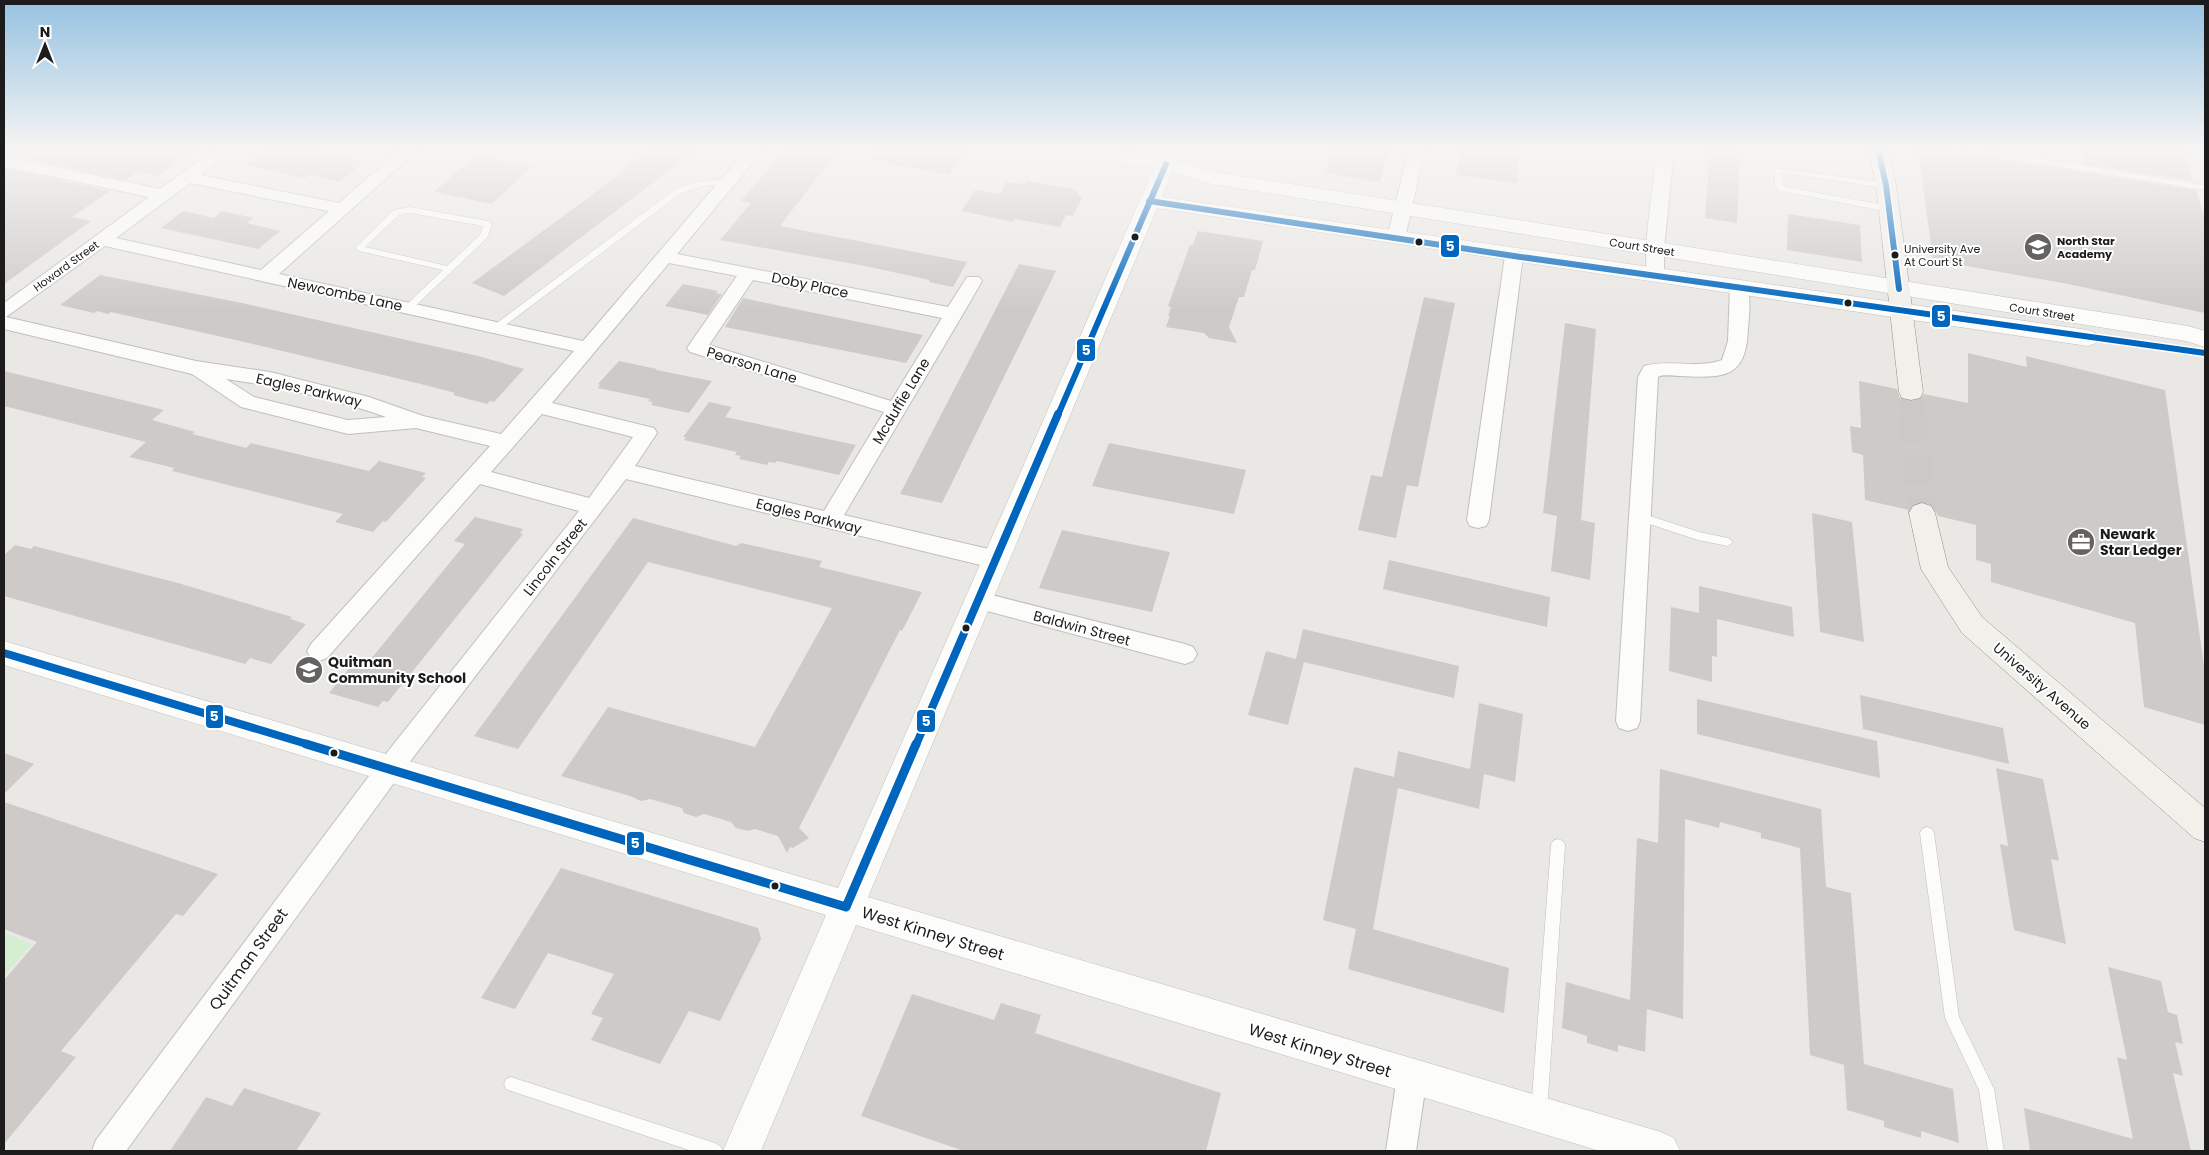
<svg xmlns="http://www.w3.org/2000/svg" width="2209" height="1155" font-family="Poppins,sans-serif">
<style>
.park{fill:#d5eed2}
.building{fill:#cdcac8}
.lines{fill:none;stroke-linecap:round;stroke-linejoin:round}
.secondary-tunnel-far1{stroke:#cbc9c7;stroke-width:22;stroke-dasharray:22 11;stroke-linecap:butt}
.secondary-tunnel{stroke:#cbc9c7;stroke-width:28;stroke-dasharray:28 14;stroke-linecap:butt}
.service-casing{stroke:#c0bfbd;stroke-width:1}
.minor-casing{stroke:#c0bfbd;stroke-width:2}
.tertiary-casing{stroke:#c0bfbd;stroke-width:1}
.secondary-casing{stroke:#92917f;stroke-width:1}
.service{fill:#fcfcfb;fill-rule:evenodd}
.minor{fill:#fcfcfb;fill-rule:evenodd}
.tertiary{fill:#fcfcfb;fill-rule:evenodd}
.secondary{fill:#f2f0ea;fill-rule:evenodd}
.bus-1-far2-casing{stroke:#fff;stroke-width:9}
.bus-1-far1-casing{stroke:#fff;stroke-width:11}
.bus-1-casing{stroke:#fff;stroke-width:13}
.bus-1-far2{stroke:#0065bd;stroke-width:6}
.bus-1-far1{stroke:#0065bd;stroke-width:8}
.bus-1{stroke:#0065bd;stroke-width:9}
.bus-dot{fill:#1c1c1c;stroke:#fff;stroke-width:2}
.labels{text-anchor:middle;stroke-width:4;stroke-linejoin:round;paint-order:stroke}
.far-poi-label{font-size:11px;font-weight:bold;fill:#1c1c1c;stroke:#fff;text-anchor:start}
.far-street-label{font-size:11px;fill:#1c1c1c;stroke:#fff}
.far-bus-label{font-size:11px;fill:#1c1c1c;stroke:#fff;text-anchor:start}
.street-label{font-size:14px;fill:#1c1c1c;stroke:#fff}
.poi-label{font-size:14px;font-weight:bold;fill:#1c1c1c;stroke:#fff;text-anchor:start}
.near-street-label{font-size:16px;fill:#1c1c1c;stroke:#fff}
.line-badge{stroke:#fff;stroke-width:2}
.badge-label{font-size:14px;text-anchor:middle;font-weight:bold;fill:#fff}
</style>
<rect width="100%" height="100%" fill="#eae8e5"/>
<!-- park -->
<path class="park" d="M4,933L32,944L4,976Z"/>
<!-- building -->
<path class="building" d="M4,149H196L158,176L137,172L125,180L4,154Z
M267,149H307L364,162L340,182L309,175L305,178L245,165Z
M650,149H697L504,296L472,283L622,173L619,172Z
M786,149H839L780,226L967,262L953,287L929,282L930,280L865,266L720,240L751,203L741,201Z
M873,149H967L949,175L872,160Z
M1334,149L1389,151L1380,182L1324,173Z
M1460,149H1520L1517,183L1456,175Z
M1710,149H1737L1736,157H1740L1737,223L1705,218Z
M1918,149H1936L2196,190L2205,220V313L2068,284L1933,260Z
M2085,149H2182L2193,181L2084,164Z
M476,155L532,166L492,204L434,192Z
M4,168L110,191L72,217L91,221L4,284Z
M1027,181L1074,189L1082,199L1073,216L1066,215L1060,227L1014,219L1013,222L962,211L975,190L1000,194L1006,182L1025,184Z
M183,211L214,218L222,211L254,218L247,223L280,231L258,249L161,228Z
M1788,214L1860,225L1862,262L1787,250Z
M1198,231L1263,241L1255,270H1252L1244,297H1239L1229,327L1237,343L1209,338L1204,333L1166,327L1170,316H1168L1171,307L1168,306L1190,245H1193Z
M1019,264L1056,271L942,503L900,494Z
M100,275L242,303L478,356L524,369L494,402L490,401L487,404L453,395L455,393L421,384L249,343L111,312L108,314L97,311L94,313L60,305Z
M683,284L718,291L716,293L722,294L708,315L665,306Z
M1424,297L1455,303L1418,487L1407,485L1396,538L1358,530L1371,475L1382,477Z
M743,298L800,310L923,335L906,363L725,327Z
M1565,323L1596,329L1581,520L1595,523L1590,580L1551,571L1557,516L1543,513Z
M1968,353L2027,367L2026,356L2165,390L2205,673V725L2144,707L2135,623L1991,582V564L1976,560V525L1938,516L1932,504L1921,501L1912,504L1909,510L1865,500L1863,455L1852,452L1850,426L1861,428L1859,381L1897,389L1900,399L1911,402L1920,400L1924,394L1968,403Z
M619,361L657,369L656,370L712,381L689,413L651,405L653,402L648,401L650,399L598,388L600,385L598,384Z
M4,371L164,410L152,420L195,432L192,434L246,448L251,443L369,471L379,461L426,473L422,477L426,478L386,522L383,521L373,532L335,522L343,514L172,471L174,468L129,457L146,442L4,406Z
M709,402L732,407L725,417L856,445L839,475L777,461L775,463L769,462L767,465L739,459L741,456L735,455L737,452L684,440L686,437H683Z
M1109,443L1246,470L1234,514L1092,486Z
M1812,513L1852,522L1864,642L1820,632Z
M475,517L523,529L520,533L523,534L388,702L383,701L378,707L329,693L355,661L366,665L465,544L454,541Z
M633,518L736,546L741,543L822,561L819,567L922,592L902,631L900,630L799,828L809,838L793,848L790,847L787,853L778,836L755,829L748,831L736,828L731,822L704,814L696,817L684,813L682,808L650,799L641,801L630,796L561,776L608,707L755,747L832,608L648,562L518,749L474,736Z
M1062,530L1170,552L1152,612L1039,588Z
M15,545L31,549L34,546L178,583L292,617L290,619L306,624L271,664L250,658L245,664L4,596V555Z
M1389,560L1550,597L1547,627L1383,589Z
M1699,586L1792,607L1794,637L1717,619V657L1712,656V682L1669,671L1671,607L1699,613Z
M1303,629L1459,666L1454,698L1304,662L1288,725L1248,715L1266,651L1296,659Z
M1860,695L2003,728L2009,764L1863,729Z
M1697,699L1877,741L1880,778L1697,734Z
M1479,703L1523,714L1515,782L1484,774L1479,809L1398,788L1373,929L1509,968L1504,1013L1348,969L1356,929L1323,920L1354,767L1394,777L1398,751L1470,769Z
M4,753L34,764L4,794Z
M1996,768L2043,779L2059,861L2051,859L2066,944L2014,930L2000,844L2008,846Z
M1660,769L1821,809L1826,887L1851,893L1864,1064L1953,1089L1959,1143L1921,1131V1138L1884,1127V1121L1847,1110L1844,1065L1810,1055L1800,848L1761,838V833L1720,822L1719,828L1685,819L1683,1019L1647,1009L1645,1052L1618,1045V1052L1587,1043V1036L1562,1028L1566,982L1630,1000L1637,838L1658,843Z
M4,802L218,874L183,916L176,914L61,1051L76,1057L4,1144V980L37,942L4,929Z
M561,868L758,928L761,939L720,1021L689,1011L660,1064L591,1040L603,1018L591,1014L614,974L548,953L515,1009L481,998Z
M2108,967L2161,981L2168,1012L2177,1015L2183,1044L2175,1042L2183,1076L2173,1073L2191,1151H2030L2024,1108L2133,1139L2117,1057L2127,1060Z
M912,994L994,1020L1001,1003L1041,1015L1035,1033L1221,1093L1206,1151H964L861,1116Z
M244,1088L321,1113L296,1151H170L206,1097L232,1106Z"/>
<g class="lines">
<!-- secondary-tunnel-far1 -->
<path class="secondary-tunnel-far1" d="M1911,392L1913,415"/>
<!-- secondary-tunnel -->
<path class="secondary-tunnel" d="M1913,414L1922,513"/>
<defs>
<path id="service" d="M1958,149H1977L2205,185V190L1962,151Z
M1775,168L1889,183L1890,185L1886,188L1782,173L1783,185L1787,187L1889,206L1893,209L1889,212L1781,191L1775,186Z
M714,180H728L732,182L728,184L702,186L680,194L499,330H493V326L674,190L693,183Z
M410,207L488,221L492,224L487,238L411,310L408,311L403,308L405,306L443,270L359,251L355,248L394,210ZM410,213L483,226L480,235L447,266L365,247L400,214Z
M1641,513L1699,532L1728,538L1733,542L1728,546L1698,540L1637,520L1636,517Z
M1927,827L1932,829L1934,833L1959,1017L1994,1089L2004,1151H1988L1979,1090L1945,1018L1920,833L1922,829Z
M1558,839L1563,841L1565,845L1547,1112L1544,1117L1539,1120L1534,1117L1531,1112L1551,845L1553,841Z
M511,1077L715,1143L720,1146L723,1151H692L511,1091L506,1089L504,1084L506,1079Z"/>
<path id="minor" d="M215,149H233L201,175L339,203L401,149H419L279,274L583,341L747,149H764L677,254L948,307L967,277H979L982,281L963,314L844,515L997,551L1005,554L1008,560L1005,566L997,569L626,479L399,776L126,1151H92L96,1140L381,760L579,511L480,484L327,658L319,661L311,658L307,651L311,644L490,446L416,428L348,434L241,407L192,374L4,329V303L149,197L4,166V156L160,189ZM190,183L329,211L261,270L116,238ZM105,246L574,351L501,434L423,416L369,397L270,372L196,361L6,317ZM669,263L737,276L687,348L690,352L884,412L824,511L635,466L657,433L654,428L552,403ZM753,280L942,318L891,401L709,345ZM226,379C280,387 335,399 386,417L348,420L254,397ZM542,414L633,437L589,498L491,472Z
M1409,149H1425L1405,238L1402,242H1390L1387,238Z
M1658,149H1674L1664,249V274L1661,278H1649C1640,264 1655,170 1658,149Z
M1514,251L1520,252L1523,256L1489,520L1486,526L1478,528L1470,526L1467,520L1505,256L1508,252Z
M1739,281L1745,283C1752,293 1749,316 1748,329C1746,379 1724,378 1680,376C1673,376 1663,374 1658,377L1640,721L1637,728L1628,731L1619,728L1616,721L1638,377L1644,366C1670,359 1697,369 1722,360L1728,341L1730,287L1733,283Z
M980,592L1185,644L1193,647L1197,654L1193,661L1185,664L972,607L969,601L972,595Z
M1412,1062L1423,1066L1427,1077L1416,1151H1386L1397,1077L1401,1066Z"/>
<path id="tertiary" d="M1070,149H1114L1159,157L1162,149H1182L1177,161L1215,172L2188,326L2205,331V347L2186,341L1212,184L1172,172L1162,197L2088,330L2096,333L2100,338L2096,343L2088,346L1157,208L868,897L1661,1132L1674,1138L1680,1151H1600L856,925L761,1151H723L826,915L4,665V641L838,888L1154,168L1080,155L1073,153Z"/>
<path id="secondary" d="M1868,149H1888L1896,185L1923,392L1920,398L1911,400L1902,398L1899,392L1876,185Z
M1922,503L1931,506L1935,513L1948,567L1982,617L2205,808V842L2194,838L1962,633L1921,569L1909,513L1913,506Z"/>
</defs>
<!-- service casing -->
<use href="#service" class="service-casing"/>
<!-- minor casing -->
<use href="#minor" class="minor-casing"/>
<!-- tertiary casing -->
<use href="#tertiary" class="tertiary-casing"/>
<!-- secondary casing -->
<use href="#secondary" class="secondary-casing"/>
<!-- service -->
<use href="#service" class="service"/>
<!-- minor -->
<use href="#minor" class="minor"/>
<!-- tertiary -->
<use href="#tertiary" class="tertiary"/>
<!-- secondary -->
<use href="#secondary" class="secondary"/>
<defs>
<path id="bus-1-far2" d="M1878,149L1886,185L1899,289
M1149,201L1514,256L2205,353
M1058,415L1166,164"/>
<path id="bus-1-far1" d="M4,653L310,745
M916,745L1058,414"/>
<path id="bus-1" d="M306,744L846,907
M846,907L916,744"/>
</defs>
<!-- bus-1-far2 casing -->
<use href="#bus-1-far2" class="bus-1-far2-casing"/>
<!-- bus-1-far1 casing -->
<use href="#bus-1-far1" class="bus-1-far1-casing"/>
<!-- bus-1 casing -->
<use href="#bus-1" class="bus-1-casing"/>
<!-- bus-1-far2 -->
<use href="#bus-1-far2" class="bus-1-far2"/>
<!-- bus-1-far1 -->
<use href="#bus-1-far1" class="bus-1-far1"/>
<!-- bus-1 -->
<use href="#bus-1" class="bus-1"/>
</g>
<!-- sky -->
<linearGradient id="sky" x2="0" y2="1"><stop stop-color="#96c2e2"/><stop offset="0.48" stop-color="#f6f5f3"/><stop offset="1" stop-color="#f6f5f3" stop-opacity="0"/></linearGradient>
<rect width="2209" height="311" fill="url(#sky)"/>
<!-- icons -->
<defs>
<symbol id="school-disc" viewBox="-11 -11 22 22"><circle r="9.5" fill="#646362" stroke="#fff"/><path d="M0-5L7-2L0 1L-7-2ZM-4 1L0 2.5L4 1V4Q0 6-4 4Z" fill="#fff"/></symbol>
<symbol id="office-disc" viewBox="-11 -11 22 22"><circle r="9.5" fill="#646362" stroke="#fff"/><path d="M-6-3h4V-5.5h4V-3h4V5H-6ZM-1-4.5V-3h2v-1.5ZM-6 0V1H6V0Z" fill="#fff"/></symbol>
</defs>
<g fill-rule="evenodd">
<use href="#school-disc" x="2022" y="231" width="32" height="32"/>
<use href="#office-disc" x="2065" y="526" width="32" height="32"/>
<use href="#school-disc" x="293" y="654" width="32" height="32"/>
</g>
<!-- markers -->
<g class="bus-dot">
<circle cx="1135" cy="237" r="4.5"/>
<circle cx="1419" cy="242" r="4.5"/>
<circle cx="1895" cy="255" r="4.5"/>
<circle cx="1848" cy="303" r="4.5"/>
<circle cx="966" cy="628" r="4.5"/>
<circle cx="334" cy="753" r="4.5"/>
<circle cx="775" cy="886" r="4.5"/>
</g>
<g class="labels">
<!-- far-poi labels -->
<g class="far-poi-label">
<text x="2057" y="245">North Star<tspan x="2057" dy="13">Academy</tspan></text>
</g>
<!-- far-street labels -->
<g class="far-street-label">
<text transform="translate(1642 247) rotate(9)" y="4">Court Street</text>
<text transform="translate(66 266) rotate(-36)" y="4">Howard Street</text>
<text transform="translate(2042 312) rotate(9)" y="4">Court Street</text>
</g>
<!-- far-bus labels -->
<g class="far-bus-label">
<text x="1904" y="253">University Ave<tspan x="1904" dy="13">At Court St</tspan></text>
</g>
<!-- street labels -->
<g class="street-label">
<text transform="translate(810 285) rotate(12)" y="5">Doby Place</text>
<text transform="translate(345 294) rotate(12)" y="5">Newcombe Lane</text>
<text transform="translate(752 365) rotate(17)" y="5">Pearson Lane</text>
<text transform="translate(309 390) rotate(13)" y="5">Eagles Parkway</text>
<text transform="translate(901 401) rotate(-59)" y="5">Mcduffie Lane</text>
<text transform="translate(809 516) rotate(14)" y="5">Eagles Parkway</text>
<text transform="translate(555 557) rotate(-52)" y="5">Lincoln Street</text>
<text transform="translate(1082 628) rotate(15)" y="5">Baldwin Street</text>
<text transform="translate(2042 686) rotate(41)" y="5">University Avenue</text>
</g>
<!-- poi labels -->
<g class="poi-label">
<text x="2100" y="539">Newark<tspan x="2100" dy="16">Star Ledger</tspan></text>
<text x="328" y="667">Quitman<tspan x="328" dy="16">Community School</tspan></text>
</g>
<!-- near-street labels -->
<g class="near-street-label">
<text transform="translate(933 933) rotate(17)" y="6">West Kinney Street</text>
<text transform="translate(248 959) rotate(-54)" y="6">Quitman Street</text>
<text transform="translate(1320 1050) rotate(17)" y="6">West Kinney Street</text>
</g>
</g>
<g class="line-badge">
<rect x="1440" y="234" width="20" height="24" rx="5" fill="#0065bd"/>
<rect x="1931" y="304" width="20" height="24" rx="5" fill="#0065bd"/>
<rect x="1076" y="338" width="20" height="24" rx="5" fill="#0065bd"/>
<rect x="205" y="704" width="19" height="25" rx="5" fill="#0065bd"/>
<rect x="916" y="709" width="20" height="24" rx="5" fill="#0065bd"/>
<rect x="626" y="831" width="19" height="25" rx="5" fill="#0065bd"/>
</g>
<g class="badge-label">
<text x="1450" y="251">5</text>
<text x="1941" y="321">5</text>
<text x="1086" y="355">5</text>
<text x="214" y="721">5</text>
<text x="926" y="726">5</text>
<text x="635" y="848">5</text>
</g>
<!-- border -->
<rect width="2209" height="1155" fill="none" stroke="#1c1c1c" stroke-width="10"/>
<!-- north arrow -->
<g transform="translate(45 45)" stroke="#ffffff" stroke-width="4" paint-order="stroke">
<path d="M0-4L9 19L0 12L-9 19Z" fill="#1c1c1c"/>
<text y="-8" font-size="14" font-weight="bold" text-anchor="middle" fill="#1c1c1c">N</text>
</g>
</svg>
